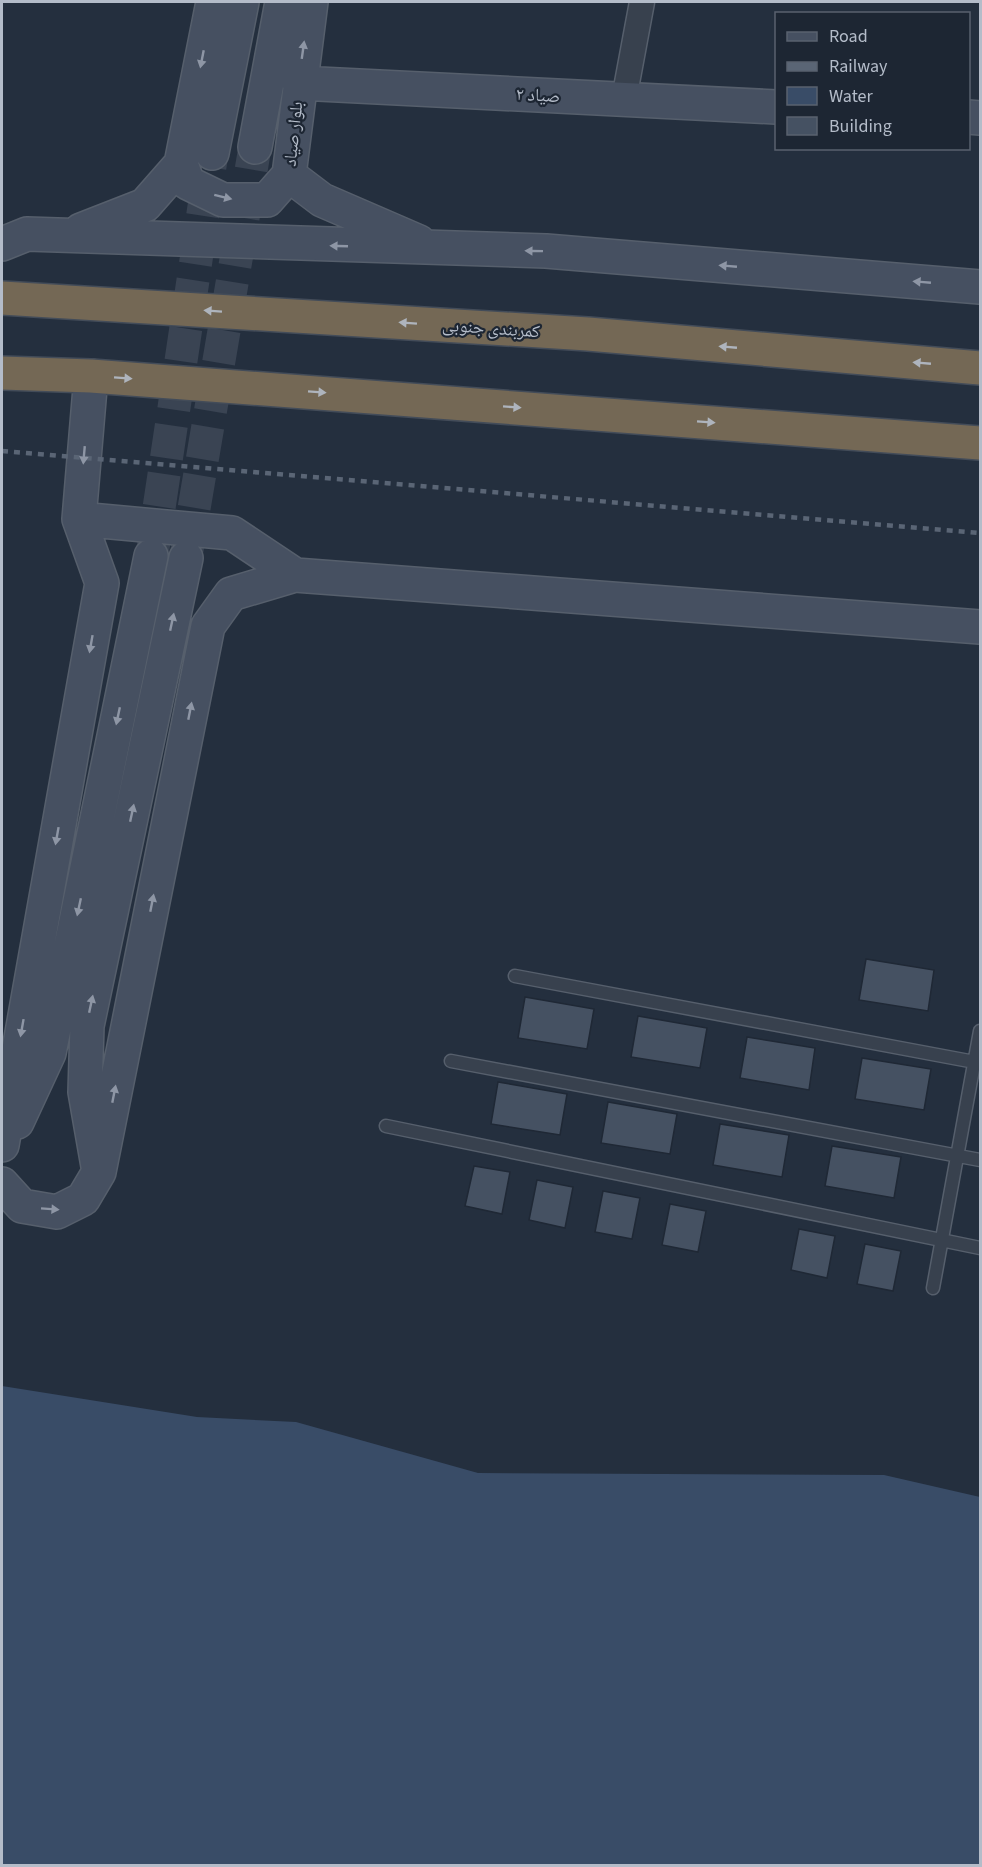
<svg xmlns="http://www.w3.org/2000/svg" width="982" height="1867" font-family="'Source Sans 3','Noto Naskh Arabic',sans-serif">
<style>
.water{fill:#394c67}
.building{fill:#455162;stroke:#1f2835;stroke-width:1.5}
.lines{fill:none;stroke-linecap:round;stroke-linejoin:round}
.secondary-tunnel{stroke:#3a4453;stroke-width:33;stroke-dasharray:33 16;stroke-linecap:butt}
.lane-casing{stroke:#565f6c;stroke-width:15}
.street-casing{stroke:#565f6c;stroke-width:27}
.secondary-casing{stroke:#565f6c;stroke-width:36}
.highway-casing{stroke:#434c59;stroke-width:36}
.lane{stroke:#38414e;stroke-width:12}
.street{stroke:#38414e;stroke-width:24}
.secondary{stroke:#465061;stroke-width:33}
.highway{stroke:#746855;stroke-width:33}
.rail{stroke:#5a6575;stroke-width:4.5;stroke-dasharray:6 6;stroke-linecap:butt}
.oneway{fill:#8e96a5}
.oneway2{fill:#aeb4bd}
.labels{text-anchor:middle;stroke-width:4.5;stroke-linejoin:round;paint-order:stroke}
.street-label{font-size:18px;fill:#b4bcc9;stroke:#1d2633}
</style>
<rect width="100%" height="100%" fill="#242f3e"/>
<!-- water -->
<path class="water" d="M2,1386L197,1417L296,1422L478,1473L884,1475L980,1497V1865H2Z"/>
<!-- building -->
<path class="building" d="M866,959L934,970L928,1011L859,1000Z
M525,997L594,1009L587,1049L518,1038Z
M638,1016L707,1028L700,1068L631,1057Z
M747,1037L815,1048L809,1090L740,1078Z
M862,1058L931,1069L924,1110L855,1099Z
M498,1082L567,1094L560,1135L491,1124Z
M608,1102L677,1114L670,1154L601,1143Z
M720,1124L789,1135L782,1177L713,1165Z
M832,1146L901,1157L894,1198L825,1186Z
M474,1166L510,1172L502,1214L465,1206Z
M537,1180L573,1187L565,1228L529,1220Z
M603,1191L640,1198L632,1239L595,1232Z
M670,1204L706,1211L698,1252L662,1245Z
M799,1229L835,1236L827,1278L791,1270Z
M865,1244L901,1251L893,1291L857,1284Z"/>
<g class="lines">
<!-- secondary-tunnel -->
<path class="secondary-tunnel" d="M152,555L212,153
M186,556L255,147"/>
<defs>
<path id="lane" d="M515,976L980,1063
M451,1061L980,1160
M386,1126L980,1248
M933,1288L980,1031"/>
<path id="street" d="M624,99L642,2"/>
<path id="secondary" d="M311,2L289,175L322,200L419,242
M299,83L776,107
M968,117L980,118
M255,147L282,2
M212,153L242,2
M181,164L188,183L223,200H267L289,175
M81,230L145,205L181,164L213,2
M2,244L27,234L546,251L980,287
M79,519L232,533L295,575
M17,1122L49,1053L151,556
M2,1145L102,583L79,519L91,376
M99,1172L208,626L231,594L295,575L980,627
M2,1184L22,1206L57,1212L83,1199L99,1172L85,1092L87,1026L186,558"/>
<path id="highway" d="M2,298L588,334L980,368
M2,373L91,376L980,443"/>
</defs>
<!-- lane casing -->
<use href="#lane" class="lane-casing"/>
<!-- street casing -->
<use href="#street" class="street-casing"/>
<!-- secondary casing -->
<use href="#secondary" class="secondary-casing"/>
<!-- highway casing -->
<use href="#highway" class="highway-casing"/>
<!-- lane -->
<use href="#lane" class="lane"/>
<!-- street -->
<use href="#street" class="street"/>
<!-- secondary -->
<use href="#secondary" class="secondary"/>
<!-- highway -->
<use href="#highway" class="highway"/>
<!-- rail -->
<path class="rail" d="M2,451L980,533"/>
</g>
<!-- one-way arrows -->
<defs><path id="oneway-solid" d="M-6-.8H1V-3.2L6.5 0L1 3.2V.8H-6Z" transform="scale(1.5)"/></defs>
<g class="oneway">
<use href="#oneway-solid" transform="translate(303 50) rotate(-82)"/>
<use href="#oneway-solid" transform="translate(202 59) rotate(101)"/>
<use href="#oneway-solid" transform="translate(223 197) rotate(14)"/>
<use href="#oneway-solid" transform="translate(339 246) rotate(-178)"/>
<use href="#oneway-solid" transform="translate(534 251) rotate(-179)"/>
<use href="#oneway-solid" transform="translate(728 266) rotate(-175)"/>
<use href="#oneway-solid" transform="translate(922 282) rotate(-175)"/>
<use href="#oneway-solid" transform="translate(84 455) rotate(95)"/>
<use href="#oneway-solid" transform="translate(172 622) rotate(-78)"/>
<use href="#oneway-solid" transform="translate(91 644) rotate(100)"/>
<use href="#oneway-solid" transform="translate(190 711) rotate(-79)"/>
<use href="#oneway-solid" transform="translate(118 716) rotate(102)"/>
<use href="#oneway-solid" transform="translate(132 813) rotate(-78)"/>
<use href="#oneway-solid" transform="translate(57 836) rotate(100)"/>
<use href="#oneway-solid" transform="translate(152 903) rotate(-79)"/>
<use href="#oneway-solid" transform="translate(79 907) rotate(102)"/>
<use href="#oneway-solid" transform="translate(91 1004) rotate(-78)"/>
<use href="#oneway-solid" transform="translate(22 1028) rotate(100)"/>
<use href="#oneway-solid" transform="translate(114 1094) rotate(-79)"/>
<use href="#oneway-solid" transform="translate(50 1209) rotate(4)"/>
</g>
<g class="oneway2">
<use href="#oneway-solid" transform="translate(213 311) rotate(-176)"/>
<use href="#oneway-solid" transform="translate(408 323) rotate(-176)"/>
<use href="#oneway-solid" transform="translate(728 347) rotate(-175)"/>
<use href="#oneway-solid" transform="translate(922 363) rotate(-175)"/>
<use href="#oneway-solid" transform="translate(123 378) rotate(4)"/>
<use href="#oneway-solid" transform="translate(317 392) rotate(4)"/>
<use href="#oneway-solid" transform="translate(512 407) rotate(4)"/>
<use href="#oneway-solid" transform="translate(706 422) rotate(4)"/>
</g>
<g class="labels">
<!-- street labels -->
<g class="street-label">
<text transform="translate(538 95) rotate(3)" y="6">صیاد ۲</text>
<text transform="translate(293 134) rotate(-84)" y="6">بلوار صیاد</text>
<text transform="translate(491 328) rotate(4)" y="6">کمربندی جنوبی</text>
</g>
</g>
<!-- border -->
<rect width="982" height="1867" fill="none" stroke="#b4bcc9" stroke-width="6"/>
<!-- legend -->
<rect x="775" y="12" width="195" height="138" fill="#1d2633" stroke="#59626f" stroke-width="1.5"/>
<rect x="787" y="32" width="30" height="9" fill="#465061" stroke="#59626f" stroke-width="1.5"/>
<text x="829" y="42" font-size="18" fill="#b4bcc9">Road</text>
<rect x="787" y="62" width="30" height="9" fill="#5a6575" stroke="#59626f" stroke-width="1.5"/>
<text x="829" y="72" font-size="18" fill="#b4bcc9">Railway</text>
<rect x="787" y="87" width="30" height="18" fill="#394c67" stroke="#59626f" stroke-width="1.5"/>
<text x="829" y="102" font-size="18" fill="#b4bcc9">Water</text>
<rect x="787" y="117" width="30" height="18" fill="#455162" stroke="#59626f" stroke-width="1.5"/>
<text x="829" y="132" font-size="18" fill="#b4bcc9">Building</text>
</svg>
